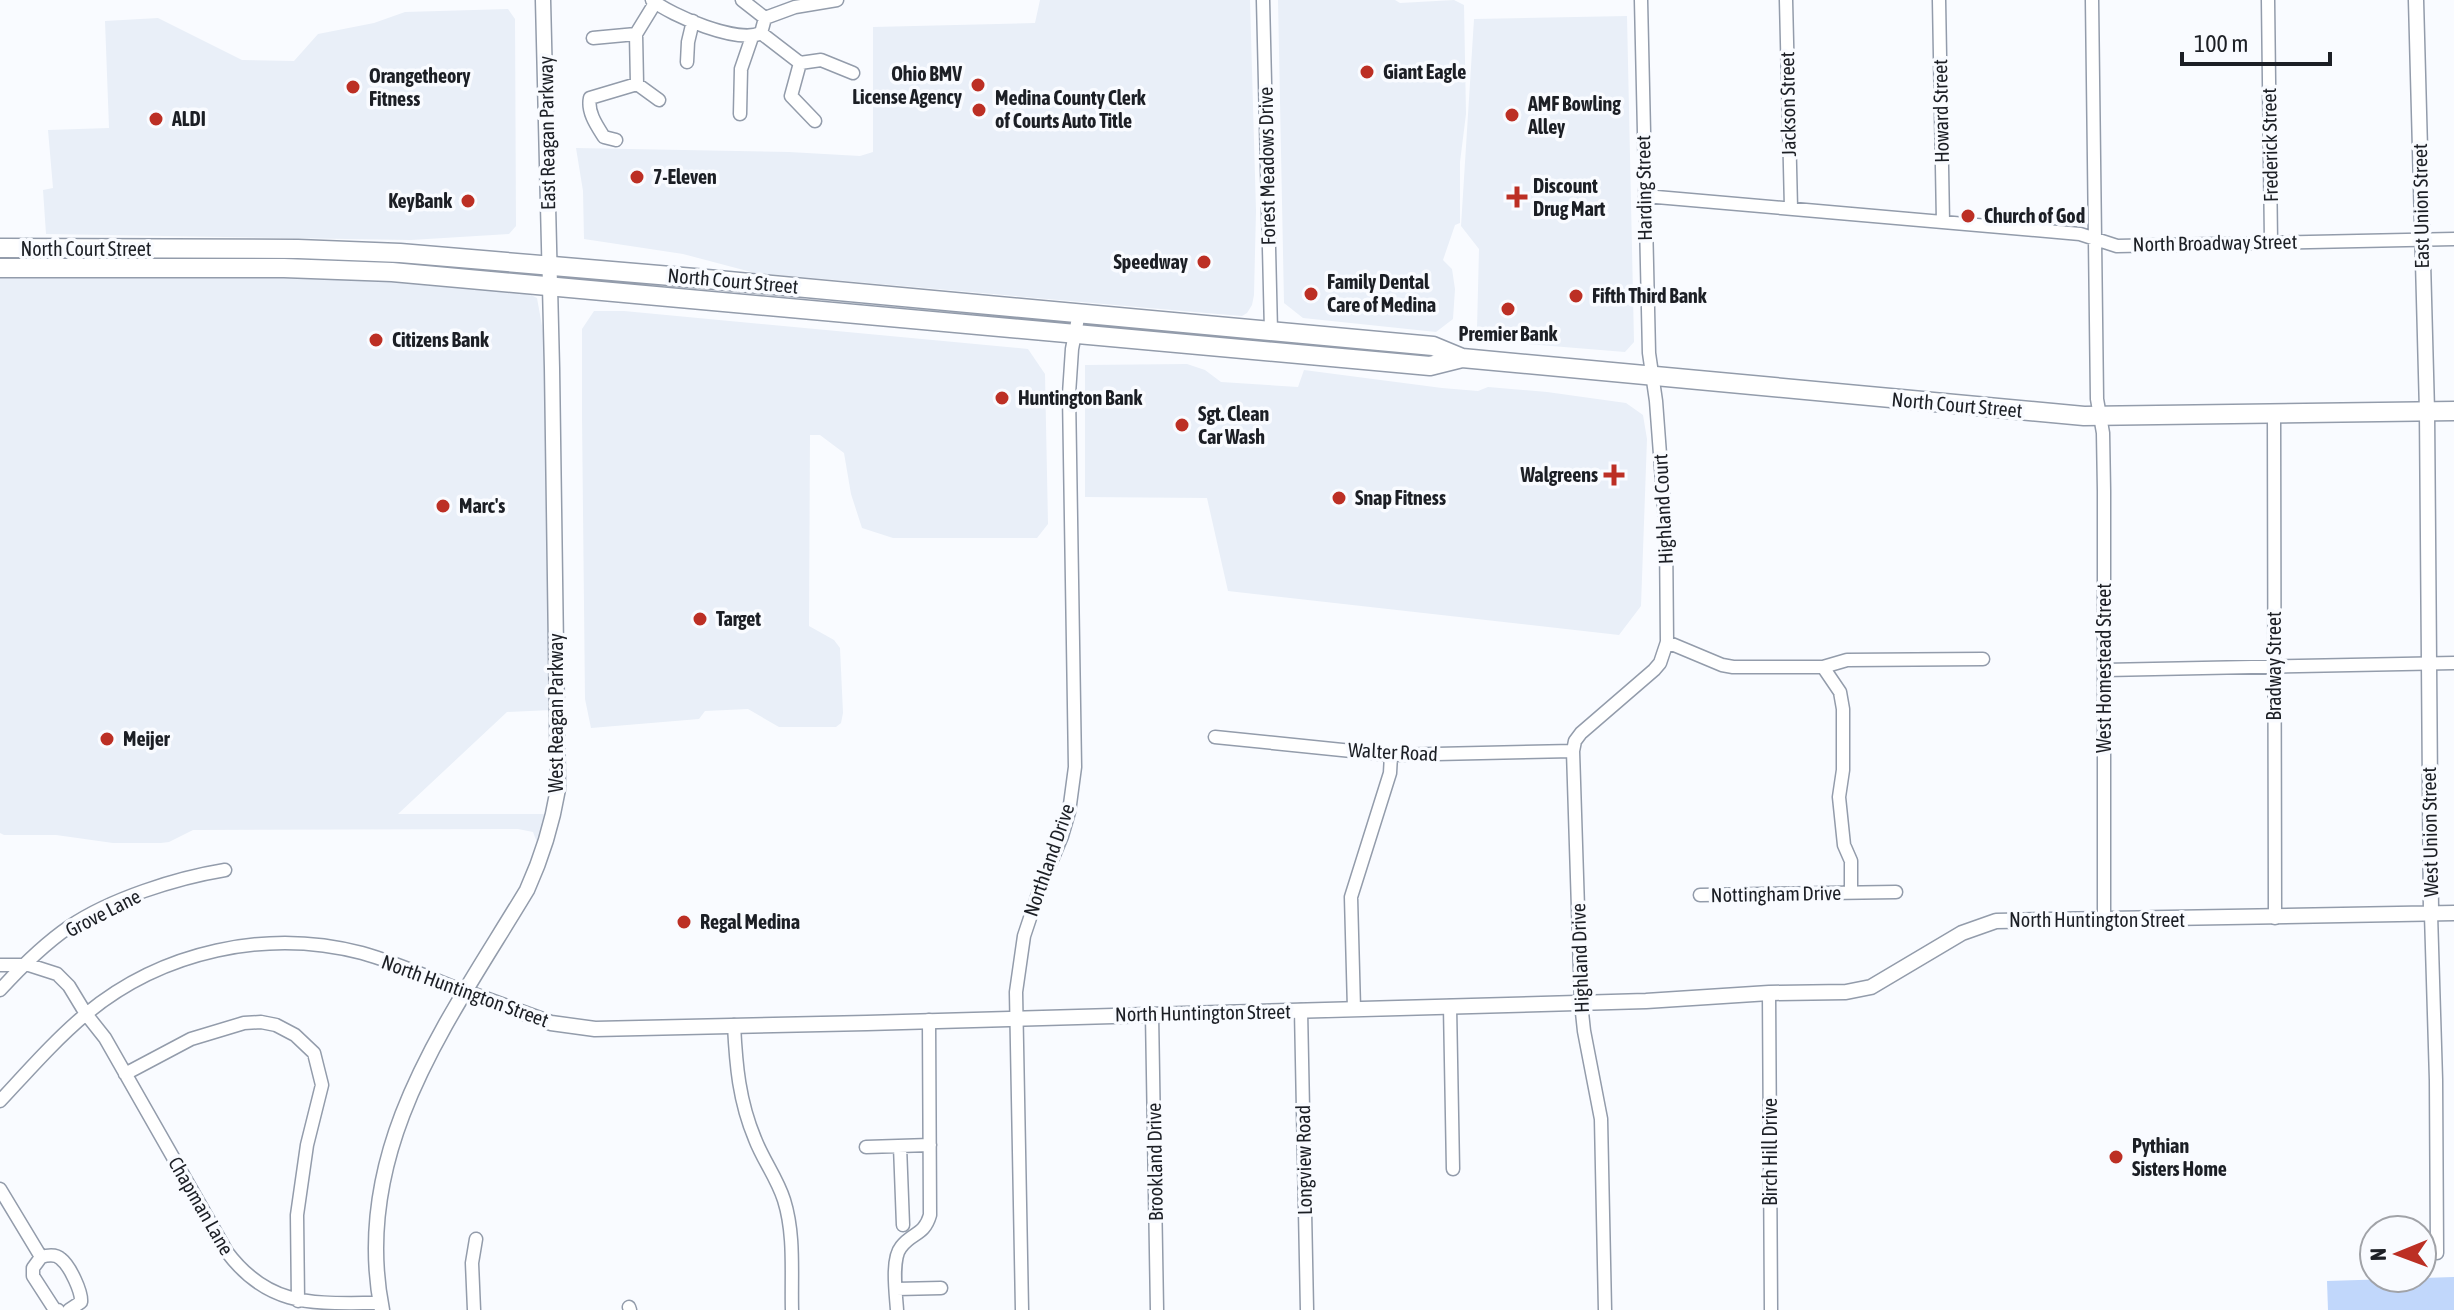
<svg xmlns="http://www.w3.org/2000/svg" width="2454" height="1310" font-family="'Asap Condensed',sans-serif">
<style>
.built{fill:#e9eff8}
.green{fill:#c1d7fb}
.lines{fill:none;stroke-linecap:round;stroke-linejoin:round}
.minor-casing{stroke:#939cab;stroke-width:15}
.tertiary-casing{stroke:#939cab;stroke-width:17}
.primary-casing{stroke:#939cab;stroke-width:21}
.minor{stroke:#fff;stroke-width:12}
.tertiary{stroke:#fff;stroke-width:14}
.primary{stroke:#fff;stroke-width:18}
.poi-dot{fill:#bc2f24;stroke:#f9fbff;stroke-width:3}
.labels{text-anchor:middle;stroke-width:7;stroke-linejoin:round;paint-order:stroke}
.poi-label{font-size:20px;font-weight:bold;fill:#1c1f25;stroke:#f9fbff;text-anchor:start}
.street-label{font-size:20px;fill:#1c1f25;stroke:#f9fbff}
</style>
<rect width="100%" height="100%" fill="#f9fbff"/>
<!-- built -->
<path class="built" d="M1040,0H1250L1256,211L1254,295L1252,305L1247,313L1242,316L1206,313L755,273L683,254L584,239L583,191L576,148L789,152L860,156L873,152V27L1035,23Z
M1278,0H1395L1400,3L1454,0L1464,5L1466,114L1460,162V223L1455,225L1443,260L1452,269L1455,289L1453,319L1436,332L1303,318L1284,303Z
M508,9L515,19L516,226L509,234L411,240L46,234L43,190L53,188L48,130L109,128L105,21L158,18L242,60L294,61L318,34L374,23L405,12Z
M1627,16L1634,342L1625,352L1492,341L1477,329L1479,249L1461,226L1474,19Z
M0,276L348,277L527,293L537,298L544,337L546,376L552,710L507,712L398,814H549L538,845L533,832L518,829L193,830L169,842L161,843H113L56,835H4L0,833Z
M594,311H624L1028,349L1045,374L1048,524L1037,538H893L862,528L851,494L844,453L820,435H810L809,626L834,640L840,648L843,713L841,723L836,727H779L748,709L705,711L699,719L591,728L585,699L582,417V329Z
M1187,364L1205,370L1221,382L1298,387L1304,370L1442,388L1478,391L1488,387L1547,392L1626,403L1643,415L1647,439L1641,606L1619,635L1228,591L1207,498L1085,497V365Z"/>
<!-- green -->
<path class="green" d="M2454,1277V1310H2328L2327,1281Z"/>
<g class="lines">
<defs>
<path id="minor" d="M652,0C672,16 738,44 761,33L765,18L742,0
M1263,0L1271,331
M1786,0L1791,208
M1939,0L1943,222
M2092,0L2097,399L2103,433L2104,491V921
M2268,0L2271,242
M765,18L795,7L837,0
M761,33L800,63L791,96L815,121
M593,38L636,34
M687,62L688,42L693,21
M800,63L821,60L853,73
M637,84L659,100
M740,114L741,69L752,37
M616,140L604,137C597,126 587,112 590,98L637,84L636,34L655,3
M1645,196L2080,234L2117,246L2454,239
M2274,414L2275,918
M1667,642L1722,665L1733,667H1823L1847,660L1983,659
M1823,667L1840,692L1843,709V770L1839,797L1844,845L1851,861V893
M2105,670L2454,663
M1215,737L1391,755L1573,751
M1700,895L1896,892
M2431,914L2436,1080L2437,1253
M0,965H29L57,974L69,986L86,1014L105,1038L227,1252C270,1309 316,1303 380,1303
M0,990C21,967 43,945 69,927C110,899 176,878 225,870
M1769,993L1771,1310
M1450,1006L1453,1169
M1354,1009L1351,897L1390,773L1391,755
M1301,1010L1307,1310
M1152,1014L1157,1310
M734,1025C736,1065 739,1101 755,1139C763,1160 777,1178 784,1200C795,1235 791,1274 792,1310
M125,1074L191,1039L244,1023L261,1022L276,1025L295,1035L314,1053L322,1085L307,1145L297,1215L298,1301
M0,1101C28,1071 55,1040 86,1014C162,951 267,928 362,953C398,963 432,979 466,992
M900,1146L903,1225
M866,1147L930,1145
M0,1189L41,1257
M896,1289L941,1288
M629,1307L630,1310
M58,1310H55L33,1276V1268L41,1257C48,1255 56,1254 61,1259C70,1266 82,1292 81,1302L69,1310
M474,1310L472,1263L476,1239
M897,1310C896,1294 891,1259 901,1247C912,1232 924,1236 930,1215L929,1020
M1022,1310L1016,992L1024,936L1040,888L1062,836L1069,812L1075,767L1069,394L1072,349L1079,313
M1605,1310L1601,1119L1584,1031L1581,1003L1573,751L1575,741L1581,733L1654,670L1660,663L1667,642L1666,534L1656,401L1649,353L1641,0"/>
<path id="tertiary" d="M2416,0L2427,411L2431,914
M466,992L551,1023L595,1029L867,1023L1646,1001L1769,993L1846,992L1871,987L1962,933L1996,921L2454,913
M382,1310C350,1149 449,1020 527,890C542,857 552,825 558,789L552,368L543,0"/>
<path id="primary" d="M0,248L298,249L400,253L718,280L1433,346L1462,358L2084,416L2454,411
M0,268H284L392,272L1430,366L1462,358"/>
</defs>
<!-- minor casing -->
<use href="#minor" class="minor-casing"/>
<!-- tertiary casing -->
<use href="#tertiary" class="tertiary-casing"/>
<!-- primary casing -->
<use href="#primary" class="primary-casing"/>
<!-- minor -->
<use href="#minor" class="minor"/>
<!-- tertiary -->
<use href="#tertiary" class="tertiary"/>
<!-- primary -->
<use href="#primary" class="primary"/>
</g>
<!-- markers -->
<g class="poi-dot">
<circle cx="1367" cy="72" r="8"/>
<circle cx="978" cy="85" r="8"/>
<circle cx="353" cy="87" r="8"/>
<circle cx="979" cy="110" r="8"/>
<circle cx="1512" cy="115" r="8"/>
<circle cx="156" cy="119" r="8"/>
<circle cx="637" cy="177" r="8"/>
<path d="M1513 185h8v8h8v8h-8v8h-8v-8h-8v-8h8z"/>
<circle cx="468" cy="201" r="8"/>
<circle cx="1968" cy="216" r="8"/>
<circle cx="1204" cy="262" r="8"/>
<circle cx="1311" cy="294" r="8"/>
<circle cx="1576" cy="296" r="8"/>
<circle cx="1508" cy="309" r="8"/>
<circle cx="376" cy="340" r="8"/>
<circle cx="1002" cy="398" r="8"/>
<circle cx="1182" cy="425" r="8"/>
<path d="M1610 463h8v8h8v8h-8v8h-8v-8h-8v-8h8z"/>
<circle cx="1339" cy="498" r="8"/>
<circle cx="443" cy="506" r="8"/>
<circle cx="700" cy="619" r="8"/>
<circle cx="107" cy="739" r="8"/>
<circle cx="684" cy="922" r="8"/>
<circle cx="2116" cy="1157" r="8"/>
</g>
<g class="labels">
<!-- poi labels -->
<g class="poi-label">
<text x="1383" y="79">Giant Eagle</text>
<text x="962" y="81" text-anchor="end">Ohio BMV<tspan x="962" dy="23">License Agency</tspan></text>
<text x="369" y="83">Orangetheory<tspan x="369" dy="23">Fitness</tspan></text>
<text x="995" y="105">Medina County Clerk<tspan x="995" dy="23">of Courts Auto Title</tspan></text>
<text x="1528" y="111">AMF Bowling<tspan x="1528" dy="23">Alley</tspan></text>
<text x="172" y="126">ALDI</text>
<text x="653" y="184">7-Eleven</text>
<text x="1533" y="193">Discount<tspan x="1533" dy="23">Drug Mart</tspan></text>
<text x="452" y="208" text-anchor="end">KeyBank</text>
<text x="1984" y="223">Church of God</text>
<text x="1188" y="269" text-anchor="end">Speedway</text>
<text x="1327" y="289">Family Dental<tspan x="1327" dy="23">Care of Medina</tspan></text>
<text x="1592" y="303">Fifth Third Bank</text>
<text x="1508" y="341" text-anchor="middle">Premier Bank</text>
<text x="392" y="347">Citizens Bank</text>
<text x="1018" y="405">Huntington Bank</text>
<text x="1198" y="421">Sgt. Clean<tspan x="1198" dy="23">Car Wash</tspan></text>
<text x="1598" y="482" text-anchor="end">Walgreens</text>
<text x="1355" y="505">Snap Fitness</text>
<text x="459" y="513">Marc's</text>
<text x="716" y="626">Target</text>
<text x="123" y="746">Meijer</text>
<text x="700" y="929">Regal Medina</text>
<text x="2132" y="1153">Pythian<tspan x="2132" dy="23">Sisters Home</tspan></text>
</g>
<!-- street labels -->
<g class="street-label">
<text transform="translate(1788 104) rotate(-91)" y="7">Jackson Street</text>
<text transform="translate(1941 111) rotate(-91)" y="7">Howard Street</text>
<text transform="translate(547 133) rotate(-91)" y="7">East Reagan Parkway</text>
<text transform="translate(2270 145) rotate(-91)" y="7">Frederick Street</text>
<text transform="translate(1267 166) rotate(-91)" y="7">Forest Meadows Drive</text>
<text transform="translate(1644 188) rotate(-91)" y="7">Harding Street</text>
<text transform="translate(2421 206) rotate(-91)" y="7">East Union Street</text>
<text transform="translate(2215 243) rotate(-1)" y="7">North Broadway Street</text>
<text x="86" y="256">North Court Street</text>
<text transform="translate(733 281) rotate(5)" y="7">North Court Street</text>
<text transform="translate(1957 405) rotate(5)" y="7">North Court Street</text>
<text transform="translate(1663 509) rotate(-93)" y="7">Highland Court</text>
<text transform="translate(2274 666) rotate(-90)" y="7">Bradway Street</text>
<text transform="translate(2104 668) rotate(-90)" y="7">West Homestead Street</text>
<text transform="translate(556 713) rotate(-90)" y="7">West Reagan Parkway</text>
<text transform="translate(1393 752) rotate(3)" y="7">Walter Road</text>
<text transform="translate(2430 832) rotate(-91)" y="7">West Union Street</text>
<text transform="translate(1049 860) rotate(-71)" y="7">Northland Drive</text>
<text transform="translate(1776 894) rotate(-1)" y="7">Nottingham Drive</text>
<text transform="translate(103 913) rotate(-27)" y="7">Grove Lane</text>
<text x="2097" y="927">North Huntington Street</text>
<text transform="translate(1580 958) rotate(-92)" y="7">Highland Drive</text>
<text transform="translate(465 991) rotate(20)" y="7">North Huntington Street</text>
<text transform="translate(1203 1013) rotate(-1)" y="7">North Huntington Street</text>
<text transform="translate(1770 1152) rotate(-90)" y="7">Birch Hill Drive</text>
<text transform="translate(1304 1160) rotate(-91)" y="7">Longview Road</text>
<text transform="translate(1155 1162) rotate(-91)" y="7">Brookland Drive</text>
<text transform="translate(201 1206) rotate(60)" y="7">Chapman Lane</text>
</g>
</g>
<!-- north arrow -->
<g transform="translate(2398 1254) rotate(269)"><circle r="38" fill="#f9fbff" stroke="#a1a3a8" stroke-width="2"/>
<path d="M0-6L14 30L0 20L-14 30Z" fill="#bc2f24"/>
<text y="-12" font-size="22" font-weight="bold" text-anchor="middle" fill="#1c1f25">N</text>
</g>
<!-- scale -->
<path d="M2182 52v12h148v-12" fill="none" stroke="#1c1f25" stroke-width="4"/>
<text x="2194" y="52" font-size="24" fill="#1c1f25" stroke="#f9fbff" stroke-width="6" paint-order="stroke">100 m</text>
</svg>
